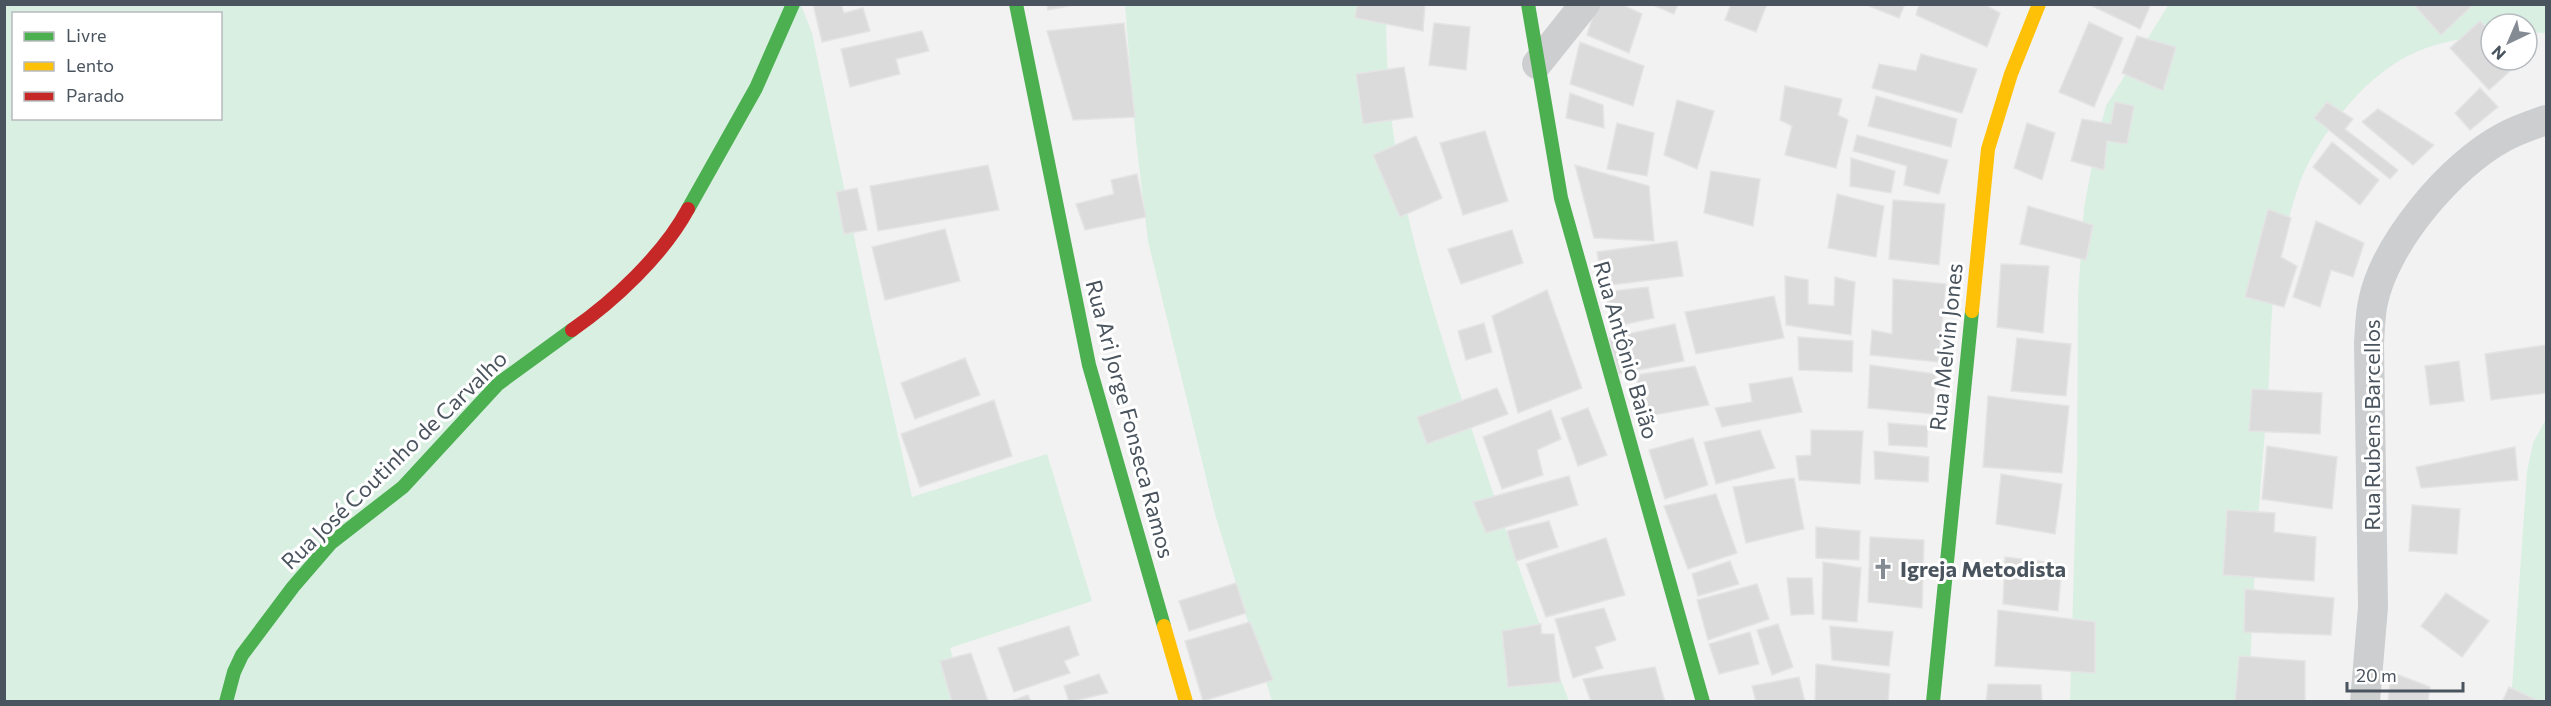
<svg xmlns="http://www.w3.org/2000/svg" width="2551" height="706" font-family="Commissioner,sans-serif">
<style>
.green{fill:#d8efe2;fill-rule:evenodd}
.building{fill:#dbdbdc;stroke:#e4e4e5;stroke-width:1.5}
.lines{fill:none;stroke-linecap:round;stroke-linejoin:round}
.street{stroke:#ccced0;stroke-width:30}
.fast{stroke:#4caf50;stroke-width:14}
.slow{stroke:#ffc107;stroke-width:14}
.jam{stroke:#c62828;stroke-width:14}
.labels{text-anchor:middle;stroke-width:6;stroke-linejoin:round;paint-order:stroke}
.street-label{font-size:22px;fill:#4a545e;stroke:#fff}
.poi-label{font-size:22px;font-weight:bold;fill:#4a545e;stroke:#fff;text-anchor:start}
</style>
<rect width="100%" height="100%" fill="#f2f2f2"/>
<!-- green -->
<path class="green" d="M2169,4L2546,5V33L2527,32V24H2491V34C2466,38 2439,42 2416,52C2371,72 2334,117 2310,160C2295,186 2281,247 2276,277C2269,320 2271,364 2267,408C2258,506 2252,603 2249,701L2070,702L2077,462L2078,296L2084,208L2096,144L2106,106Z
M4,5H801L812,33L870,313L912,497L1047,454L1092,601L950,648L965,701H5ZM14,14H220V118H14Z
M1125,5H1386C1386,47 1388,89 1393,131C1404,221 1432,308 1460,394C1494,498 1529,600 1569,701H1272L1215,514L1148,241L1136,140Z
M2546,419V701L2511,702L2527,472L2533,443Z"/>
<!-- building -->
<path class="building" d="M813,4H841L844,13L863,8L870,31L822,42Z
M1047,4H1079L1048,10Z
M1357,4H1425L1423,31L1355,18Z
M1597,4H1621L1642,14L1629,53L1587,35Z
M1650,4H1678L1674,14Z
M1731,4H1767L1756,32L1725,20Z
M1864,4H1905L1899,18Z
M1919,4H1984L2000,13L1987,47L1916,15Z
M2088,4H2151L2140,29Z
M2413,4H2474L2441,35Z
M2480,21L2491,32V60L2521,61L2489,90L2450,48Z
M2089,22L2123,38L2094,107L2059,92Z
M1124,23L1135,117L1073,120L1047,31Z
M1434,23L1470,27L1466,70L1429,65Z
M922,31L929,51L896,59L900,74L850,87L841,49Z
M2137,36L2176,47L2163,91L2122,73Z
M1580,42L1644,66L1633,106L1570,84Z
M1921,54L1977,69L1962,113L1872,88L1879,64L1916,71Z
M1404,67L1413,117L1363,124L1356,74Z
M1785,86L1842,99L1838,115L1848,120L1836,168L1785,155L1792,126L1780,120Z
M2480,88L2498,107L2470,130L2455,113Z
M1570,93L1603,105L1604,128L1566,118Z
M1876,96L1957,119L1951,147L1868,126Z
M1677,100L1714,111L1697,169L1664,155Z
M2115,102L2134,106L2127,144L2107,141L2104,170L2071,161L2082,119L2111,124Z
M2327,102L2353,119L2345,129L2398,170L2390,179L2314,118Z
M2378,109L2434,145L2413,165L2362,122Z
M1617,123L1654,133L1647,176L1607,169Z
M2027,123L2055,133L2042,180L2014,168Z
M1485,131L1508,201L1463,215L1440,143Z
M1857,135L1948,160L1939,194L1904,185L1907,166L1853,151Z
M1416,136L1442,198L1400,217L1373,155Z
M2332,142L2379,180L2360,205L2313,167Z
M1851,158L1895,171L1891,193L1850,186Z
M988,165L999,210L878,231L870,186Z
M1575,165L1649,186L1654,241L1594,238Z
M1711,171L1760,179L1753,226L1704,213Z
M1137,174L1146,217L1085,230L1076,204L1114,194L1111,180Z
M857,188L867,230L844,234L836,192Z
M1837,194L1884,206L1876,257L1828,248Z
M1893,200L1945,204L1939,265L1889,259Z
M2028,206L2093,225L2086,260L2020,244Z
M2268,209L2291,218L2281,257L2297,266L2284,307L2245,297Z
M2316,221L2364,243L2353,277L2331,270L2320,307L2293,297Z
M945,229L960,281L885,300L872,247Z
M1512,230L1523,263L1461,284L1448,249Z
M1677,241L1683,276L1603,286L1597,252Z
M2001,264L2049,266L2043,333L1997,327Z
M1785,276L1808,280V304L1834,306L1835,277L1855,282L1851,335L1786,325Z
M1893,279L1946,284L1938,362L1870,355L1872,330L1892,334Z
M1648,287L1654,318L1613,327L1604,292Z
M1547,290L1582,388L1518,413L1492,316Z
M1774,296L1784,338L1696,354L1685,312Z
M1484,323L1492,352L1466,360L1458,331Z
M1675,324L1684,361L1619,374L1609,338Z
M1798,337L1853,341L1852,372L1799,370Z
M2017,338L2071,344L2066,396L2011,391Z
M2546,345V393L2491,400L2485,354Z
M965,358L980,395L915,419L901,383Z
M2459,361L2464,401L2430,405L2425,366Z
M1870,365L1936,374L1933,414L1868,408Z
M1695,366L1709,405L1643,417L1636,375Z
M1792,377L1802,412L1722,427L1715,408L1752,402L1749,384Z
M1497,388L1508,414L1427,444L1417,417Z
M2252,389L2322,393L2320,434L2249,431Z
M1988,396L2069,406L2062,473L1983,467Z
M994,400L1012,456L920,487L901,434Z
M1588,408L1607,455L1578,466L1561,418Z
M1551,410L1561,439L1537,450L1543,475L1502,489L1483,437Z
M1888,423L1928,426L1927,447L1889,445Z
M1760,430L1775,468L1716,484L1704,442Z
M1811,430L1863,431L1860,484L1799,480L1796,456L1811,455Z
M1693,438L1708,485L1665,499L1649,450Z
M2267,446L2337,457L2332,509L2262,499Z
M2515,447L2518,480L2421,488L2416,467Z
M1874,451L1929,457L1928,482L1875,479Z
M2001,474L2062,484L2055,534L1996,524Z
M1569,476L1578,505L1486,533L1473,502Z
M1794,478L1804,529L1746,543L1733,487Z
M1716,494L1737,553L1688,569L1664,506Z
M2412,505L2460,509L2457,554L2409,551Z
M2227,510L2275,513L2274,532L2316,537L2314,581L2223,575Z
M1549,521L1558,547L1516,561L1507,531Z
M1816,527L1860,531L1859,560L1816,558Z
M1870,537L1924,540L1922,608L1868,602Z
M1606,538L1625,595L1546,617L1526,564Z
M2005,557L2062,564L2058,611L2003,604Z
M1730,561L1739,584L1698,596L1692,574Z
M1823,562L1861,568L1857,622L1822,619Z
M1787,578H1812L1814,614L1791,615Z
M1236,583L1246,613L1189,631L1179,601Z
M1757,584L1769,619L1708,640L1697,600Z
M2245,589L2334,598L2331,635L2244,632Z
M2446,593L2489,621L2462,657L2421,626Z
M1604,608L1616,640L1595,647L1603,668L1573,678L1555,619Z
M1998,610L2095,622V673L1995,666Z
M1250,622L1273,680L1203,701L1185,641Z
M1541,624V634H1554L1560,682L1508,687L1502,631Z
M1778,624L1793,667L1772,675L1757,630Z
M1069,626L1079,655L1064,661L1070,673L1014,692L998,648Z
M1830,626L1893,632L1889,666L1832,660Z
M1750,632L1759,664L1719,674L1709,644Z
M971,653L988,701L952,702L940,661Z
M2239,656L2305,661V702L2235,701Z
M1816,664L1890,674L1888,702H1815Z
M1655,667L1665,702H1591L1583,679Z
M2391,672L2430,687L2428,702H2388Z
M1099,674L1108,693L1069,702L1064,686Z
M1799,677L1805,702H1756L1752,686Z
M1988,684L2041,685L2042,702H1986Z
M2509,687L2541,702H2502Z
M1028,695L1031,702H1008Z"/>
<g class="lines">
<!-- street -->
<path class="street" d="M1537,64L1585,4
M2365,702L2373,607L2369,343C2370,330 2370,315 2373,302C2385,243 2451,165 2504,137C2517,130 2532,125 2546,120"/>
<!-- fast -->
<path class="fast" d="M1016,4L1089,365L1164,626
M1528,4L1561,198L1703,702
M688,209L756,88L793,4
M226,702L234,672L242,655L293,587L331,543L403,487L498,384L572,330
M1933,702L1972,311"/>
<!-- slow -->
<path class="slow" d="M1972,311L1988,149L2011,74L2039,4
M1164,626L1186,702"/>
<!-- jam -->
<path class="jam" d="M572,330C614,301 663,255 688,209"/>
</g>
<!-- icons -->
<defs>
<symbol id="church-bare" viewBox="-9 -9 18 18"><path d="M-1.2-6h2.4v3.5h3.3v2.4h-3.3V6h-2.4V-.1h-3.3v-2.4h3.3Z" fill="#858b92" stroke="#fff" stroke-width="2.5" paint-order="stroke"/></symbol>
</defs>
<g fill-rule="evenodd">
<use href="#church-bare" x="1868" y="554" width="30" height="30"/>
</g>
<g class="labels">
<!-- street labels -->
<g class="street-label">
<text transform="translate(1946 347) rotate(-84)" y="8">Rua Melvin Jones</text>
<text transform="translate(1626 350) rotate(74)" y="8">Rua Antônio Baião</text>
<text transform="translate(1130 419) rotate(75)" y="8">Rua Ari Jorge Fonseca Ramos</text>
<text transform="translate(2372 425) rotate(-90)" y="8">Rua Rubens Barcellos</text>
<text transform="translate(394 460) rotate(-44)" y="8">Rua José Coutinho de Carvalho</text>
</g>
<!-- poi labels -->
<g class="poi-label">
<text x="1900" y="577">Igreja Metodista</text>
</g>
</g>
<!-- border -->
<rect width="2551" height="706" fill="none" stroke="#4a545e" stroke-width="12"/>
<!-- legend -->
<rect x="12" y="12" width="210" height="108" fill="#ffffff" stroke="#b7bbbf" stroke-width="1.5"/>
<rect x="24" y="32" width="30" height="9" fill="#4caf50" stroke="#b7bbbf" stroke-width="1.5"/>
<text x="66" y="42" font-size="18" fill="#4a545e">Livre</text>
<rect x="24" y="62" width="30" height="9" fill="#ffc107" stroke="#b7bbbf" stroke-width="1.5"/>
<text x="66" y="72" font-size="18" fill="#4a545e">Lento</text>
<rect x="24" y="92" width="30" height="9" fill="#c62828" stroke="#b7bbbf" stroke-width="1.5"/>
<text x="66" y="102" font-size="18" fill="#4a545e">Parado</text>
<!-- north arrow -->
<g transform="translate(2509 42) rotate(224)"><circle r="28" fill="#ffffff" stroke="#b7bbbf" stroke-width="1.5"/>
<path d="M0-4.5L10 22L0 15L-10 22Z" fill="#858b92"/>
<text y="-9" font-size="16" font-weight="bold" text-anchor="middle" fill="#4a545e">N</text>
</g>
<!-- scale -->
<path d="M2347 682v9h116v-9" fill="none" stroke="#4a545e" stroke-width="3"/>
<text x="2356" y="682" font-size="18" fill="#4a545e" stroke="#ffffff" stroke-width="4.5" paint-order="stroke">20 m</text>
</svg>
